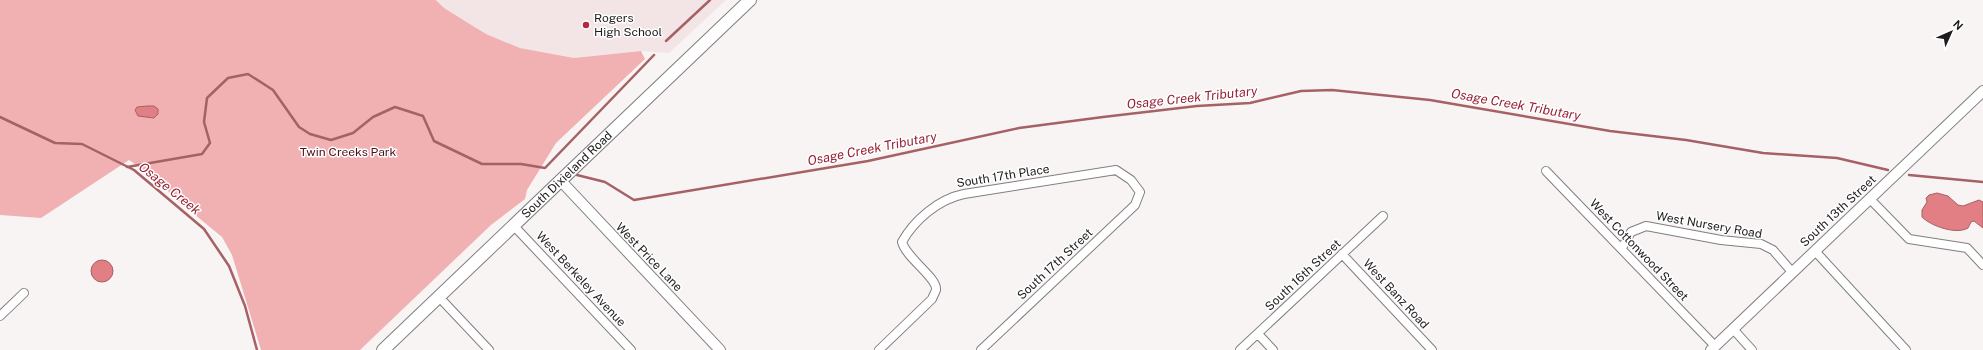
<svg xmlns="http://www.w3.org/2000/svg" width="1983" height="350" font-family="'Public Sans',sans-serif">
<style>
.built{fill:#f3e5e5}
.green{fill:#f1b1b2}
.water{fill:#e17f84;stroke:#a66165}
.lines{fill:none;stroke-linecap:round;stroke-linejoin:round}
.stream{stroke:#a66165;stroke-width:2.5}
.minor-casing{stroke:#827e7e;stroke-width:10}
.tertiary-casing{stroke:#827e7e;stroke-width:12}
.secondary-casing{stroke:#827e7e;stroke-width:14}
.minor{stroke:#fff;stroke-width:8}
.tertiary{stroke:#fff;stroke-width:10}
.secondary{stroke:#fff;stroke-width:12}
.poi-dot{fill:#b7253f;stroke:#fff;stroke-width:1.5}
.labels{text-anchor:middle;stroke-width:3;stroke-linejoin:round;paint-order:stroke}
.poi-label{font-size:12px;fill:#1e1c1c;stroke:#fff;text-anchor:start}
.park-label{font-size:12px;fill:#4d1018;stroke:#fff}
.street-label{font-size:12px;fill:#1e1c1c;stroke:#fff}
.water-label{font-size:13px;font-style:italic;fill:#972335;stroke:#fff}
</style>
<rect width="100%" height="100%" fill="#f8f4f4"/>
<!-- built -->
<path class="built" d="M437,0H726L669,53L641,51L574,58L520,48L486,34L444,8Z"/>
<!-- green -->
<path class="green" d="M0,0H436L444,8L486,34L520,48L574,58L641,51L645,59L556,143L527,190L525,199L491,225L360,350H261L232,255L222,237L177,200L157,180L129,160L41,218L0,215Z"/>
<!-- water -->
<path class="water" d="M147,106H154L158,109V114L154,118L138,116L135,110L137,107Z
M1937,193L1948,196L1958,205L1963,206L1979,200L1983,202V228L1974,221L1971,222L1968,228C1956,235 1931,226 1922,217V210L1927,202L1926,198L1929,195Z
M91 271a11 11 0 1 1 22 0a11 11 0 1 1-22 0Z"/>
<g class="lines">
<!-- stream -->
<path class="stream" d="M666,41L710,0
M0,117L55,143L82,144L134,170L204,229L229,266L245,306L257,350
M127,167L202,154L210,143L204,122L207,98L228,78L248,74L273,90L299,127L310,134L331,140L353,133L373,117L395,107L423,116L434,141L482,164H521L545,168L654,55
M577,175L605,182L634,200L868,161L1019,128L1103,117L1197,106L1250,103L1301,91L1332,90L1430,100L1610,131L1686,140L1763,153L1837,158L1888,170
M1909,175L1983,182"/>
<defs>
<path id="minor" d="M1546,171L1715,346
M1870,199L1909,239L1967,248L1983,265
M513,225L631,350
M1622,248L1631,232L1646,226L1721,240L1761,244L1773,250L1792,272
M1815,251L1906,350
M1342,254L1432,350
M439,297L489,350
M0,316L24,293
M1733,329L1752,350
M1258,334L1273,350
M879,350L932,299C933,296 935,293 936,290C938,278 906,258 902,242C914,220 939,199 964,194L1116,170L1131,180L1140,192L1135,205L981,350
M1240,350L1383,216"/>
<path id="tertiary" d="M560,180L720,350
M1711,350L1983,91"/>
<g id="secondary">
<path id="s1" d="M383,350L750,0"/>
</g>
</defs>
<!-- minor casing -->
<use href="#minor" class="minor-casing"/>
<!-- tertiary casing -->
<use href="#tertiary" class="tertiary-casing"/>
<!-- secondary casing -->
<use href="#secondary" class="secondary-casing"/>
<!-- minor -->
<use href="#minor" class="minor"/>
<!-- tertiary -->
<use href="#tertiary" class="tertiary"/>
<!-- secondary -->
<use href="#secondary" class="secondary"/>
</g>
<!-- markers -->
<circle class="poi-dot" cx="586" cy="25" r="4"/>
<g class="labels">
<!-- poi labels -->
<g class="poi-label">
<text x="594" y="22">Rogers<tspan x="594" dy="14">High School</tspan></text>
</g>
<!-- park labels -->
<g class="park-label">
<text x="348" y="156">Twin Creeks Park</text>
</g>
<!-- street labels -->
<g class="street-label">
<text dy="4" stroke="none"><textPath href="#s1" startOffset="254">South Dixieland Road</textPath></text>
<text transform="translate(1003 176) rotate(-9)" y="4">South 17th Place</text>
<text transform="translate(1838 211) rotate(-43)" y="4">South 13th Street</text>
<text transform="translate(1709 225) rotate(10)" y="4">West Nursery Road</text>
<text transform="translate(1639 250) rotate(46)" y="4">West Cottonwood Street</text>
<text transform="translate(649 257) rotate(46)" y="4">West Price Lane</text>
<text transform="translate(1055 264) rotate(-43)" y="4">South 17th Street</text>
<text transform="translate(1303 275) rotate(-43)" y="4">South 16th Street</text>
<text transform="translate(581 279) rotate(47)" y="4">West Berkeley Avenue</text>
<text transform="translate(1396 294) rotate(47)" y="4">West Banz Road</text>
</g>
<!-- water labels -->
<g class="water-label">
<text transform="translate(1192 97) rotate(-6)" y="5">Osage Creek Tributary</text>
<text transform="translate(1516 104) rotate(10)" y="5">Osage Creek Tributary</text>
<text transform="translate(872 148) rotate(-11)" y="5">Osage Creek Tributary</text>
<text transform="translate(170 188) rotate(39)" y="5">Osage Creek</text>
</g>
</g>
<!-- north arrow -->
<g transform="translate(1951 32) rotate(45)" stroke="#ffffff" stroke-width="3" paint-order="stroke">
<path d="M0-3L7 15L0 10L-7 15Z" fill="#1e1c1c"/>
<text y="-6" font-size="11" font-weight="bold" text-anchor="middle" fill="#1e1c1c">N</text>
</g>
</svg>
